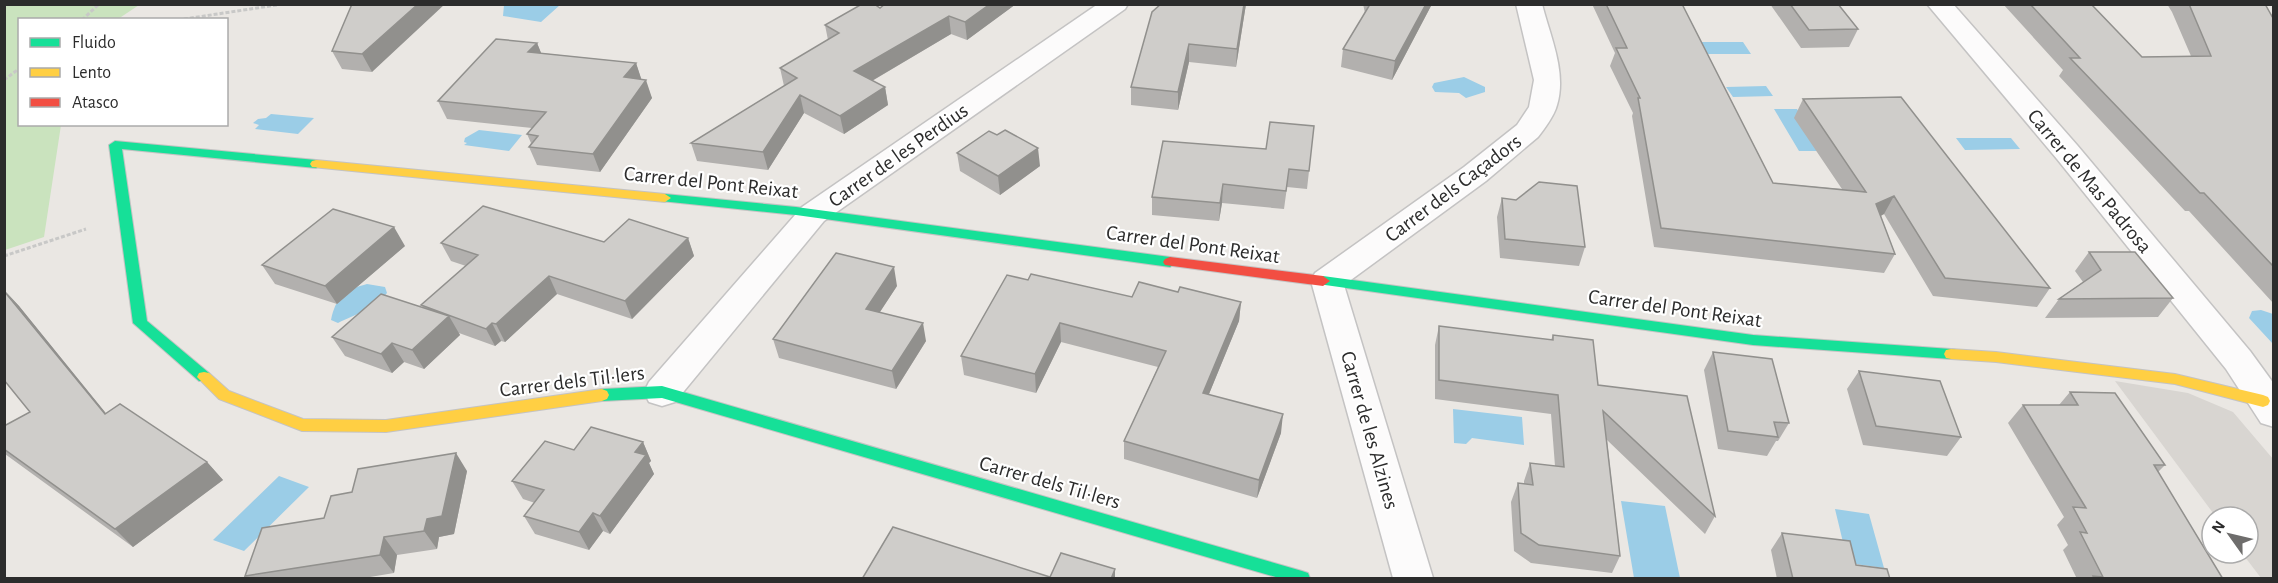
<svg xmlns="http://www.w3.org/2000/svg" width="2278" height="583" font-family="'Alegreya Sans',sans-serif">
<style>
.green{fill:#cae3be}
.plaza{fill:#d8d5d1}
.water{fill:#9bcde7}
.lines{fill:none;stroke-linecap:round;stroke-linejoin:round}
.street-casing{stroke:#c4c3c3;stroke-width:3}
.fast-casing{stroke:#c4c3c3;stroke-width:2}
.slow-casing{stroke:#c4c3c3;stroke-width:2}
.jam-casing{stroke:#c4c3c3;stroke-width:2}
.path{stroke:#c8c8c7;stroke-width:3;stroke-dasharray:4 2;stroke-linecap:butt}
.street{fill:#fcfbfb;fill-rule:evenodd}
.fast{fill:#16e098;fill-rule:evenodd}
.slow{fill:#ffcf43;fill-rule:evenodd}
.jam{fill:#f24e42;fill-rule:evenodd}
.wall{fill:#b2b0ae}
.shaded-wall{fill:#91908d}
.building{fill:#cfcdca;stroke:#91908d;stroke-width:1.5}
.labels{text-anchor:middle;stroke-width:4.5;stroke-linejoin:round;paint-order:stroke}
.street-label{font-size:21px;fill:#2c2c2c;stroke:#fff}
</style>
<rect width="100%" height="100%" fill="#eae7e3"/>
<!-- green -->
<path class="green" d="M4,5H139L118,19L20,20V124L61,125L44,237L5,250Z"/>
<!-- plaza -->
<path class="plaza" d="M2115,381L2188,393L2233,412L2273,459V578H2261L2242,553H2248V517H2216Z"/>
<!-- water -->
<path class="water" d="M504,5L509,4L560,5L541,22L503,16Z
M1701,42H1743L1751,54H1707Z
M1464,77L1485,87V92L1466,98L1459,93L1435,92L1432,87L1434,83Z
M1766,86L1773,96L1733,97L1726,87Z
M1774,109H1797L1822,151H1799Z
M271,114L314,118L298,134L255,129L259,125L253,123L258,119L266,118Z
M479,130L522,135L509,151L464,145L467,143L464,142L465,138Z
M1956,138H2011L2020,149L1965,150Z
M367,284L385,287L387,293C375,309 356,314 338,323L331,320C336,297 344,290 367,284Z
M2261,310L2273,314V344L2249,318L2252,311Z
M1453,409L1522,417L1524,445L1472,438L1466,444L1454,443Z
M279,476L309,487L244,551L213,540Z
M1621,501L1665,506L1680,578H1634Z
M1835,509L1869,514L1884,568L1848,563Z"/>
<g class="lines">
<defs>
<path id="street" d="M1098,4H1128L1125,9L824,221L675,402L662,406L649,402L644,392L649,382L802,207Z
M1516,4H1542C1550,36 1567,72 1557,105C1554,116 1545,128 1538,137L1486,181L1344,285L1433,578H1393L1311,281L1315,273L1464,167L1517,125L1529,107L1534,80Z
M1927,4H1953L2077,145L2250,351L2274,384V427L2261,423L2226,369L2057,159Z"/>
<path id="fast" d="M115,141L316,160L322,164L316,168L122,149L147,321L209,373L211,377L209,381H199L133,323L109,145Z
M665,194L796,207L1170,257L1177,262L1170,267L796,215L661,201L659,198Z
M1323,276L1753,335L1951,349L1956,350L1958,354L1956,358L1951,359L1753,345L1318,284L1316,281Z
M662,386L1302,571L1308,573L1310,578H1279L662,398L602,401L597,399L595,395L597,391L602,389Z"/>
<path id="slow" d="M316,160L665,194L671,198L665,202L312,167L310,164L312,161Z
M1951,349L1996,352L2175,374L2263,395L2268,397L2270,401L2268,405L2263,407L2175,384L1996,362L1951,359L1946,358L1944,354L1946,350Z
M204,372L209,373L229,391L303,419L386,420L602,389L607,391L609,395L607,399L602,401L386,432L302,431L219,399L197,377L199,373Z"/>
<path id="jam" d="M1170,257L1323,276L1330,281L1323,286L1165,265L1163,262L1165,259Z"/>
</defs>
<!-- street casing -->
<use href="#street" class="street-casing"/>
<!-- fast casing -->
<use href="#fast" class="fast-casing"/>
<!-- slow casing -->
<use href="#slow" class="slow-casing"/>
<!-- jam casing -->
<use href="#jam" class="jam-casing"/>
<!-- path -->
<path class="path" d="M82,20L99,4
M178,20L283,4
M4,80L20,68
M4,256L86,229"/>
<!-- street -->
<use href="#street" class="street"/>
<!-- fast -->
<use href="#fast" class="fast"/>
<!-- slow -->
<use href="#slow" class="slow"/>
<!-- jam -->
<use href="#jam" class="jam"/>
</g>
<!-- wall -->
<path class="wall" d="M352,4L372,72L342,69L332,51Z
M885,4H1016L967,40L951,34L872,81L885,87L888,105L844,134L804,113L768,170L697,161L691,143L784,86L780,68L828,40L825,25L880,8Z
M1161,4H1246L1236,67L1189,62L1178,110L1131,105V87Z
M1363,4H1432L1392,80L1341,67L1343,49L1365,13Z
M1592,4H1682L1773,183L1842,189L1794,118L1803,99L2050,288L2037,307L1933,296L1884,214L1881,216L1895,254L1884,273L1654,247L1632,116L1633,113L1610,66L1615,53Z
M1770,4H1838L1858,29L1849,47L1801,48Z
M2003,4H2091L2142,57L2191,56L2172,12L2167,4H2265L2274,20V304L2189,211H2185L2059,76L2063,70Z
M537,43L541,53L636,63L641,79L652,98L600,172L537,165L529,147L531,143L527,134L532,128L447,119L438,101Z
M1163,141L1309,171L1307,189L1287,187L1284,209L1222,203L1219,221L1152,215V197Z
M957,153L1040,166L1000,195L960,171Z
M1502,198L1585,247L1579,266L1500,258L1497,217Z
M688,238L694,256L632,319L557,294L505,342L501,341L495,346L459,333L460,335L424,369L404,362L392,373L345,356L332,337L423,307L421,305L466,266L451,261L441,243L604,242Z
M405,246L337,304L275,284L262,265Z
M2089,252L2173,298L2158,317L2045,318L2059,299L2083,282L2075,271Z
M1028,280L1132,297L1178,292L1241,302L1239,321L1209,394L1281,433L1257,498L1124,459V441L1158,367L1061,342L1036,393L964,375L961,356Z
M897,286L880,312L926,341L896,389L779,358L773,339Z
M4,290L19,306L106,414L207,462L223,480L133,547L5,454L4,453V426L30,412Z
M1439,326L1551,340L1553,335L1598,385L1715,516L1705,534L1607,440L1620,556L1612,573L1531,563L1514,551L1511,502L1518,483L1524,484V481L1530,463L1555,466L1551,414L1435,399V345Z
M1713,352L1789,423L1778,441H1776L1767,456L1718,449L1704,370Z
M1859,371L1961,437L1947,456L1863,445L1847,389Z
M2070,392L2165,465L2158,472L2223,579H2077L2063,550L2068,545L2057,525L2064,517L2008,423L2023,405H2059Z
M643,442L651,461L649,463L654,474L610,534L603,531L589,550L535,534L524,516L535,503L523,499L512,481L574,450Z
M467,471L454,534L439,537L437,549L397,555L394,573L358,579H247L245,576L324,518Z
M1782,533L1856,565L1890,579H1777L1771,550Z"/>
<!-- shaded-wall -->
<path class="shaded-wall" d="M418,4H445L372,72L362,54Z
M990,4H1016L967,40L965,22Z
M1244,4H1246L1236,67L1237,49Z
M1426,4H1432L1392,80L1395,61Z
M949,16L951,34L858,89L854,71Z
M537,43L544,60L528,52Z
M1189,44V62L1178,110V92Z
M636,63L642,81L624,77Z
M646,80L652,98L600,172L593,154Z
M885,87L888,105L844,134L840,116Z
M800,95L804,113L768,170L763,152Z
M1038,148L1040,166L1000,195L998,176Z
M1223,184L1222,203L1219,221L1220,203Z
M1894,196L1884,214L1866,223L1876,204Z
M394,227L405,246L337,304L325,286Z
M688,238L694,256L632,319L625,301Z
M894,267L897,286L870,327L866,309Z
M549,276L557,294L505,342L496,324Z
M4,290L19,306L122,433L105,414Z
M1241,302L1239,321L1202,411L1203,393Z
M449,316L460,335L424,369L412,350Z
M492,323L501,341L495,346L486,329Z
M923,323L926,341L896,389L892,371Z
M1060,323L1061,342L1036,393L1035,374Z
M392,343L404,362L392,373L381,354Z
M1283,414L1281,433L1257,498L1259,480Z
M643,442L651,461L649,463L654,474L610,534L600,516L635,452Z
M456,453L467,471L454,534L439,537L437,549L424,531L427,519Z
M207,462L223,480L133,547L115,529Z
M593,513L603,531L589,550L579,532Z
M384,537L397,555L394,573L380,555Z
M1115,569V579H1111Z"/>
<!-- building -->
<path class="building" d="M352,4H418L362,54L332,51Z
M862,4H874L880,8L885,4H990L965,22L949,16L854,71L885,87L840,116L800,95L763,152L691,143L797,78L780,68L839,33L825,25Z
M1161,4H1244L1237,49L1189,44L1178,92L1131,87L1152,12Z
M1369,4H1426L1395,61L1343,49L1369,6Z
M1606,4H1682L1773,183L1866,192L1803,99L1901,97L2050,288L1945,278L1894,196L1876,204L1895,254L1661,228L1638,98H1640L1616,48H1627Z
M1790,4H1838L1858,29L1809,30Z
M2030,4H2091L2142,57L2211,56L2189,4H2265L2274,20V267L2204,193H2200L2070,58H2080Z
M496,39L537,43L528,52L636,63L624,77L646,80L593,154L529,147L538,136L527,134L546,112L438,101Z
M1270,122L1314,126L1309,171L1289,169L1286,191L1223,184L1220,203L1152,197L1163,141L1266,149Z
M1005,130L1038,148L998,176L957,153L989,131L997,135Z
M1539,182L1577,186L1585,247L1505,239L1502,198L1516,200Z
M483,206L604,242L629,219L688,238L625,301L549,276L496,324L492,323L486,329L421,305L478,255L441,243Z
M333,209L394,227L325,286L262,265Z
M2089,252H2135L2173,298L2059,299L2101,270Z
M836,253L894,267L866,309L923,323L892,371L773,339Z
M1031,274L1132,297L1139,282L1178,292L1180,287L1241,302L1203,393L1283,414L1259,480L1124,441L1166,351L1060,323L1035,374L961,356L1007,275L1028,280Z
M4,291L105,414L120,404L207,462L115,529L4,449V426L30,412L4,380Z
M381,294L449,316L412,350L392,343L381,354L332,337Z
M1439,326L1553,340V335L1593,340L1598,385L1687,396L1715,516L1603,411L1620,556L1539,545L1521,533L1518,483L1533,485L1530,463L1564,467L1558,395L1439,380Z
M1713,352L1772,359L1789,423L1774,422L1778,437L1728,431Z
M1859,371L1940,381L1961,437L1876,426Z
M2070,392L2115,393L2165,465H2154L2223,579H2094L2093,576L2103,577L2080,532L2087,533L2073,507L2086,508L2023,405H2078Z
M591,427L643,442L635,452L646,455L600,516L593,513L579,532L524,516L544,490L512,481L545,441L574,450Z
M456,453L442,516L427,519L424,531L384,537L380,555L245,576L262,528L324,518L331,496L352,492L358,469Z
M893,527L1050,577L1061,553L1115,569L1111,579H862Z
M1782,533L1850,541L1856,565L1887,569L1890,579H1793Z"/>
<g class="labels">
<!-- street labels -->
<g class="street-label">
<text transform="translate(898 155) rotate(-35)" y="7">Carrer de les Perdius</text>
<text transform="translate(2090 181) rotate(50)" y="7">Carrer de Mas Padrosa</text>
<text transform="translate(711 182) rotate(6)" y="7">Carrer del Pont Reixat</text>
<text transform="translate(1453 188) rotate(-37)" y="7">Carrer dels Caçadors</text>
<text transform="translate(1193 244) rotate(8)" y="7">Carrer del Pont Reixat</text>
<text transform="translate(1675 308) rotate(8)" y="7">Carrer del Pont Reixat</text>
<text transform="translate(572 381) rotate(-7)" y="7">Carrer dels Til·lers</text>
<text transform="translate(1370 430) rotate(74)" y="7">Carrer de les Alzines</text>
<text transform="translate(1050 482) rotate(16)" y="7">Carrer dels Til·lers</text>
</g>
</g>
<!-- border -->
<rect width="2278" height="583" fill="none" stroke="#2c2c2c" stroke-width="12"/>
<!-- legend -->
<rect x="18" y="18" width="210" height="108" fill="#ffffff" stroke="#ababab" stroke-width="1.5"/>
<rect x="30" y="38" width="30" height="9" fill="#16e098" stroke="#ababab" stroke-width="1.5"/>
<text x="72" y="48" font-size="18" fill="#2c2c2c">Fluido</text>
<rect x="30" y="68" width="30" height="9" fill="#ffcf43" stroke="#ababab" stroke-width="1.5"/>
<text x="72" y="78" font-size="18" fill="#2c2c2c">Lento</text>
<rect x="30" y="98" width="30" height="9" fill="#f24e42" stroke="#ababab" stroke-width="1.5"/>
<text x="72" y="108" font-size="18" fill="#2c2c2c">Atasco</text>
<!-- north arrow -->
<g transform="translate(2230 535) rotate(304)"><circle r="28" fill="#ffffff" stroke="#ababab" stroke-width="1.5"/>
<path d="M0-4.5L10 22L0 15L-10 22Z" fill="#6e6d6c"/>
<text y="-9" font-size="16" font-weight="bold" text-anchor="middle" fill="#2c2c2c">N</text>
</g>
</svg>
